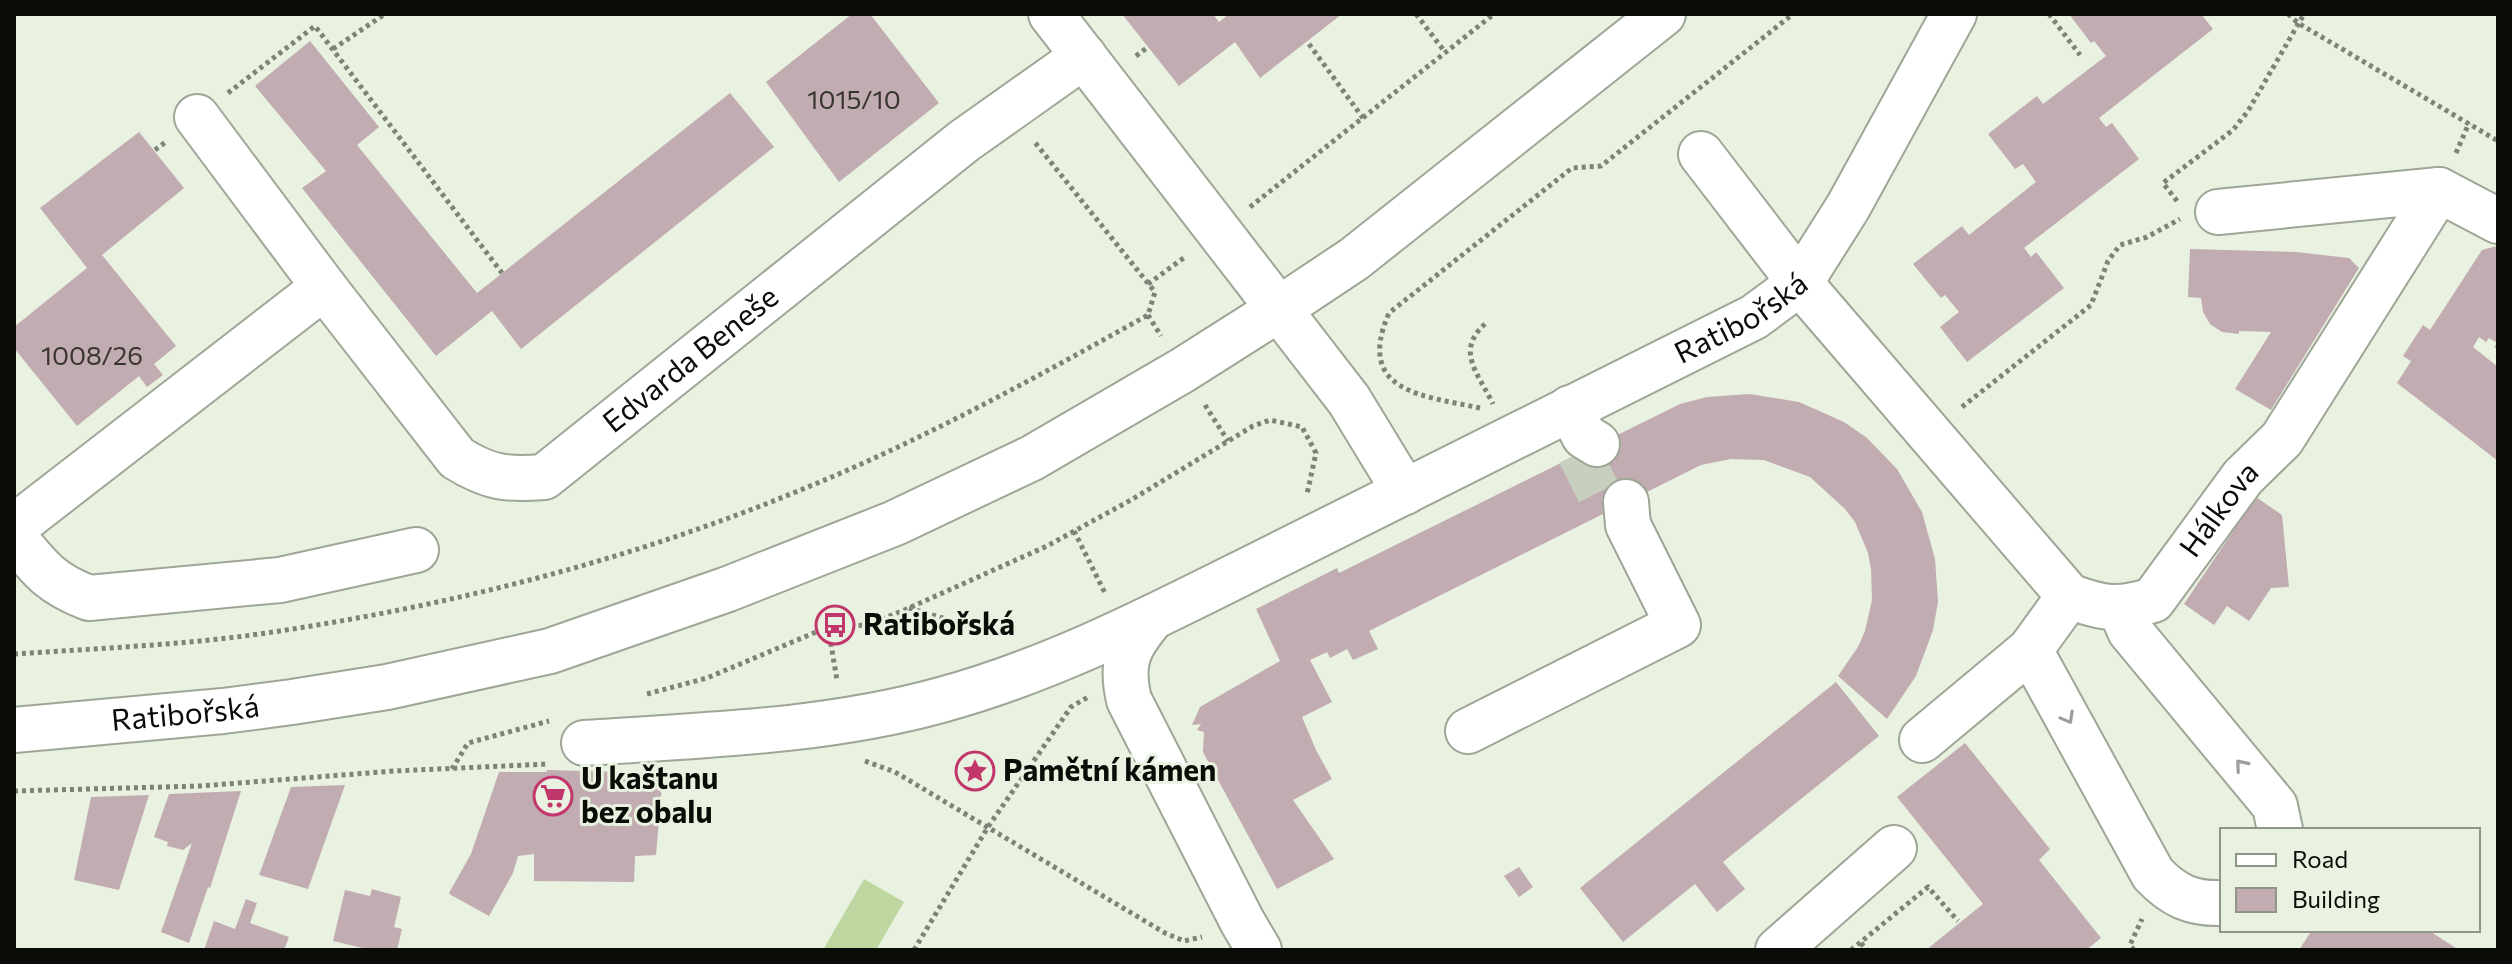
<svg xmlns="http://www.w3.org/2000/svg" width="2512" height="964" font-family="Commissioner,sans-serif">
<style>
.green{fill:#bed7a1}
.building{fill:#c1acb1}
.lines{fill:none;stroke-linecap:round;stroke-linejoin:round}
.minor-tunnel{stroke:#c8cfbf;stroke-width:44;stroke-dasharray:44 22;stroke-linecap:butt}
.minor-casing{stroke:#9ea696;stroke-width:48}
.major-casing{stroke:#9ea696;stroke-width:48}
.path{stroke:#7e8378;stroke-width:5;stroke-dasharray:4 4;stroke-linecap:butt}
.minor{stroke:#fff;stroke-width:44}
.major{stroke:#fff;stroke-width:44}
.oneway{stroke:#9d9e9c}
.labels{text-anchor:middle;stroke-width:6;stroke-linejoin:round;paint-order:stroke}
.number-label{font-size:26px;fill:#383432}
.street-label{font-size:30px;fill:#0a0c07;stroke:#e9f1e0}
.poi-label{font-size:30px;font-weight:bold;fill:#0a0c07;stroke:#e9f1e0;text-anchor:start}
</style>
<rect width="100%" height="100%" fill="#e9f1e0"/>
<!-- green -->
<path class="green" d="M864,879L904,902L876,950H823Z"/>
<!-- building -->
<path class="building" d="M852,14H870L939,103L839,182L766,82Z
M1122,14H1213L1219,22L1229,14H1342L1260,78L1235,42L1179,86Z
M2069,14H2201L2213,29L2099,118L2106,127L2112,123L2139,159L2024,248L2031,257L2036,252L2064,288L1967,362L1940,327L1959,312L1945,295L1941,298L1913,264L1962,226L1969,235L2036,182L2023,164L2015,169L1988,134L2037,96L2043,104L2106,56L2094,41L2091,43Z
M310,41L379,127L357,145L477,293L730,93L774,147L521,349L492,311L436,356L302,188L326,171L255,86Z
M139,132L184,188L102,255L176,346L154,364L163,375L147,387L139,376L77,426L14,348V327L87,268L40,208Z
M2497,246L2498,350L2494,347L2497,343L2489,338L2486,342L2479,337L2473,347L2498,367V461L2397,383L2411,361L2403,356L2423,325L2430,330L2482,250Z
M2190,249L2296,252L2349,258L2359,268L2271,410L2235,389L2271,332L2239,331V334L2222,332L2210,324L2203,312L2201,298L2188,297Z
M1750,394L1799,402L1844,422L1867,438L1897,469L1922,512L1935,559L1938,602L1933,630L1916,676L1887,719L1838,676L1858,647L1865,631L1872,600L1871,569L1868,553L1855,522L1845,509L1810,477L1764,460L1731,459L1701,465L1369,631L1378,649L1353,660L1347,649L1330,658L1327,652L1310,660L1332,702L1302,717L1316,750L1332,779L1293,800L1334,859L1277,889L1203,752L1204,732L1197,730L1201,724L1192,725L1200,707L1280,661L1256,609L1337,568L1339,573L1680,404L1707,397Z
M2256,497L2282,515L2289,587L2271,588L2249,621L2227,606L2214,625L2184,604Z
M1836,682L1879,736L1723,862L1745,889L1717,912L1695,884L1623,942L1580,888Z
M1965,743L2050,849L2039,860L2101,938L2086,950H1926L1983,904L1897,797Z
M547,770L663,773L656,855L635,856L634,882L534,881V854L518,856L513,873L489,916L451,895L449,893L471,854L499,772H547Z
M345,785L308,889L259,875L291,787Z
M241,791L210,888L208,887L189,943L161,932L192,843L183,850L167,846L168,842L154,837L169,794Z
M149,795L119,890L74,880L91,797Z
M1519,867L1533,887L1519,897L1504,876Z
M372,889L401,897L394,927L402,929L397,950H371L333,941L345,890L370,896Z
M246,899L257,903L250,923L289,937L284,950H204L214,921L235,929Z
M2312,930H2428L2459,950H2299Z"/>
<g class="lines">
<!-- minor-tunnel -->
<path class="minor-tunnel" d="M1579,453L1608,511"/>
<defs>
<g id="minor">
<path d="M1051,14L1349,400L1405,492"/>
<path id="s1" d="M197,117L324,287L457,458C489,478 507,480 544,477L964,141L1084,56"/>
<path id="s2" d="M1701,154L1800,283L2069,596C2103,609 2118,611 2153,600L2243,477L2282,439L2439,190L2218,212"/>
<path d="M2439,190L2498,221"/>
<path d="M1570,408L1584,436L1597,444"/>
<path d="M14,527L324,287"/>
<path d="M14,537C40,569 50,583 89,598L280,580L416,550"/>
<path d="M2120,608L2130,631L2275,806L2280,830"/>
<path d="M1153,617C1128,646 1120,662 1129,700L1242,921L1259,950"/>
<path d="M2030,650L2153,874C2174,896 2192,904 2222,903"/>
<path d="M1468,731L1678,625L1628,525L1626,502"/>
<path d="M1922,740L2030,650L2069,596"/>
<path id="s3" d="M584,743C704,735 825,732 941,700C1062,667 1173,607 1284,552C1441,474 1597,395 1754,317L1800,283L1848,207L1954,14"/>
<path d="M1778,950L1894,848"/>
</g>
<g id="major">
<path id="s4" d="M14,730L223,711L292,702L387,687L550,651L728,589L895,523L1032,458L1183,370L1279,309L1354,259L1663,14"/>
</g>
</defs>
<!-- minor casing -->
<use href="#minor" class="minor-casing"/>
<!-- major casing -->
<use href="#major" class="major-casing"/>
<!-- path -->
<path class="path" d="M1416,14L1445,52
M2049,14L2080,55
M2288,14L2298,23L2498,141
M1309,44L1363,118
M333,49L385,14
M1136,56L1148,47
M228,93L315,26L502,273
M155,150L167,141
M2456,153L2469,123
M2177,201L2163,183L2233,130L2248,111L2304,14
M1250,207L1494,14
M1148,284L1185,257
M1148,315L1161,336
M1485,324C1455,351 1478,373 1493,404
M1205,405L1228,441
M1962,407L2091,305L2108,261L2120,245L2147,237L2180,219
M1480,408C1425,396 1354,393 1389,313L1572,168L1601,166L1793,14
M1074,531L1106,595
M909,608L1000,635
M828,627L837,680
M14,654C100,648 188,645 273,632C454,605 634,559 803,489C923,440 1035,378 1148,315L1155,292L1033,140
M647,694L707,678L828,627L868,625L909,608L1047,546L1131,500L1253,426L1270,420L1302,427L1316,453L1307,494
M865,761L895,772L1165,933L1184,941L1202,937
M452,769L468,743L549,721
M14,791L200,786L394,771L548,764
M1861,943L1867,950
M914,950L988,827L1071,707L1088,697
M1851,950L1928,887L1958,921
M2134,950L2130,945L2142,919"/>
<!-- minor -->
<use href="#minor" class="minor"/>
<!-- major -->
<use href="#major" class="major"/>
</g>
<!-- one-way arrows -->
<defs><path id="oneway-chevron" d="M-2-3.5L2.5 0L-2 3.5" fill="none" stroke-width="1.6" stroke-linecap="round" stroke-linejoin="round" transform="scale(2)"/></defs>
<g class="oneway">
<use href="#oneway-chevron" transform="translate(2068 718) rotate(61)"/>
<use href="#oneway-chevron" transform="translate(2241 765) rotate(-130)"/>
</g>
<!-- icons -->
<defs>
<symbol id="bus-ring" viewBox="-11 -11 22 22"><circle r="9.5" fill="#e9f1e0" stroke="#c2376b" stroke-width="1.5"/><path d="M-5-6H5V4H4V6H2V4H-2V6H-4V4H-5ZM-3.5-4V0h7V-4ZM-3.5 1.2v1.5H-2V1.2ZM2 1.2v1.5H3.5V1.2Z" fill="#c2376b"/></symbol>
<symbol id="sight-ring" viewBox="-11 -11 22 22"><circle r="9.5" fill="#e9f1e0" stroke="#c2376b" stroke-width="1.5"/><path d="M0-6L1.8-2.2L6-1.7L2.9 1.2L3.7 5.4L0 3.3L-3.7 5.4L-2.9 1.2L-6-1.7L-1.8-2.2Z" fill="#c2376b"/></symbol>
<symbol id="supermarket-ring" viewBox="-11 -11 22 22"><circle r="9.5" fill="#e9f1e0" stroke="#c2376b" stroke-width="1.5"/><path d="M-6-5.5h2.5l.6 2H6L4.5 2H-2.5L-4.4-4H-6ZM-1.5 3.2a1.3 1.3 0 1 0 .1 0ZM3 3.2a1.3 1.3 0 1 0 .1 0Z" fill="#c2376b"/></symbol>
</defs>
<g fill-rule="evenodd">
<use href="#bus-ring" x="813" y="603" width="44" height="44"/>
<use href="#sight-ring" x="953" y="749" width="44" height="44"/>
<use href="#supermarket-ring" x="531" y="774" width="44" height="44"/>
</g>
<g class="labels">
<!-- number labels -->
<g class="number-label">
<text x="854" y="109">1015/10</text>
<text x="92" y="365">1008/26</text>
</g>
<!-- street labels -->
<g class="street-label">
<text dy="10" stroke="none"><textPath href="#s3" startOffset="1248">Ratibořská</textPath></text>
<text dy="10" stroke="none"><textPath href="#s1" startOffset="708">Edvarda Beneše</textPath></text>
<text dy="10" stroke="none"><textPath href="#s2" startOffset="774">Hálkova</textPath></text>
<text dy="10" stroke="none"><textPath href="#s4" startOffset="172">Ratibořská</textPath></text>
</g>
<!-- poi labels -->
<g class="poi-label">
<text x="863" y="635">Ratibořská</text>
<text x="1003" y="781">Pamětní kámen</text>
<text x="581" y="789">U kaštanu<tspan x="581" dy="34">bez obalu</tspan></text>
</g>
</g>
<!-- border -->
<rect width="2512" height="964" fill="none" stroke="#0a0c07" stroke-width="32"/>
<!-- legend -->
<rect x="2220" y="828" width="260" height="104" fill="#e9f1e0" stroke="#909589" stroke-width="2"/>
<rect x="2236" y="854" width="40" height="12" fill="#ffffff" stroke="#909589" stroke-width="2"/>
<text x="2292" y="868" font-size="24" fill="#0a0c07">Road</text>
<rect x="2236" y="888" width="40" height="24" fill="#c1acb1" stroke="#909589" stroke-width="2"/>
<text x="2292" y="908" font-size="24" fill="#0a0c07">Building</text>
</svg>
